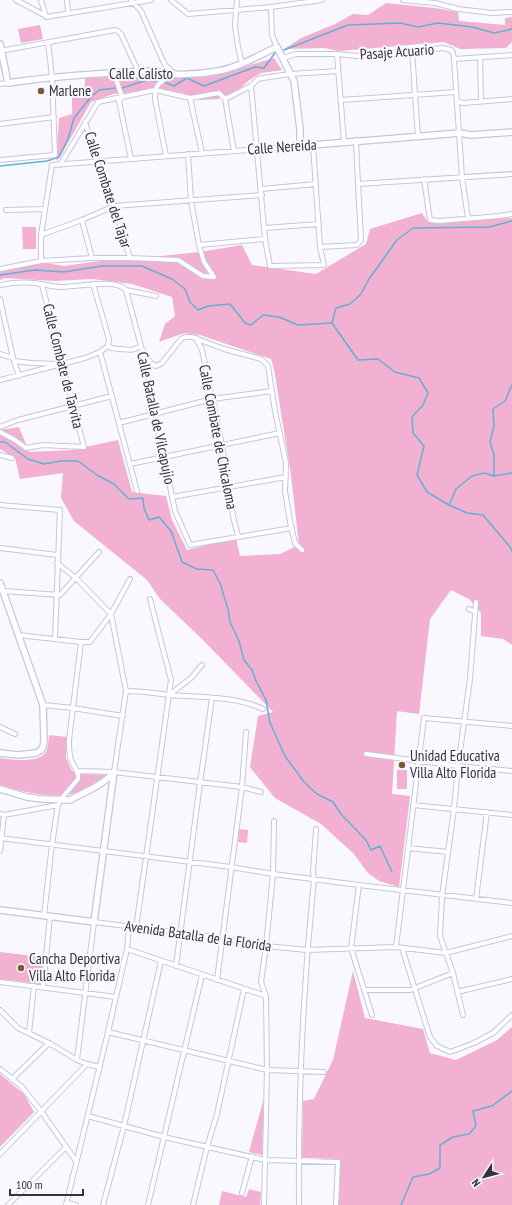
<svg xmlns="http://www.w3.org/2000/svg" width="512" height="1205" font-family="'PT Sans Narrow',sans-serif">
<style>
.green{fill:#f2b0d2}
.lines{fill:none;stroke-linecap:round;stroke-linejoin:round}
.stream{stroke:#62b1d1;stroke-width:1.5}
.street-casing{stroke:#c6c5e0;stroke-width:6}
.secondary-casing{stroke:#c6c5e0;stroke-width:8}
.street{stroke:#fff;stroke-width:4}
.secondary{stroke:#fff;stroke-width:5.5}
.poi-dot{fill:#795d30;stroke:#f8f8fe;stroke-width:1.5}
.labels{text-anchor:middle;stroke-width:4;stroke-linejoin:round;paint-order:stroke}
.street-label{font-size:15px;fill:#33323d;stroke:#f8f8fe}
.poi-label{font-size:15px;fill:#33323d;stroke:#f8f8fe;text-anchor:start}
</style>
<rect width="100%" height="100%" fill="#f8f8fe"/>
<!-- green -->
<path class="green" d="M386,3L435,8L458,12L459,21L505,25V18L512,17V42L506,48L460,49L444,42L339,51L324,48L284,49L301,38L335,24L353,14L368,15Z
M40,25L43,39L21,43L18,29Z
M274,58L282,70L261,73L248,81L240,89L218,99L201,100L183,93L160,90L113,94L91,102L60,157L56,161L59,118L72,114V95L82,92L85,85V78L111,77L123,79L153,74L172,78L205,77L227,72Z
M422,213L428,222L512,218V645L503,639L481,636V613L469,599L451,590L430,619L419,714L397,711L392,794L410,796L399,887L379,881L368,873L353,853L321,824L275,798L250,767L258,716L273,712L202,639L160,599L147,580L74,521L61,498L63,473L20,479L15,458L0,449V430L19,427L29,452L72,450L118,440L132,492L166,496L172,520L187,550L236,538L240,556L280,554L299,545L291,475L274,369L271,359L200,335L184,333L159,342L165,324L175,316L172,297L132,284L92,279L55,281L5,278L0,280V267L30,260L64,266L100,261H114L199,252L242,245L252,265L316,274L366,244L370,229Z
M22,227H36V249H23Z
M49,735L67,737L66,758L72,771L84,774L107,775C97,781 87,788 77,792C58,801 19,791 0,785V758C11,760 38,763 45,753C49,748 48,741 49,735Z
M397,770H407V789H397Z
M239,829L248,830L247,843L238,842Z
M0,952L43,957L40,984L0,979Z
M353,971L365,1018L423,1029L430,1053L456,1060L497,1040L512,1027V1205H339L340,1159L302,1158L303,1101L314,1099L333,1060Z
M0,1074L24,1094L34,1112L0,1147Z
M264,1098L262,1155L249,1152Z
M249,1189L261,1192L260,1205H219L222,1191L246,1197Z"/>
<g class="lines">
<!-- stream -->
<path class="stream" d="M284,50L348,25L400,23L418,27L438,23L472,27L494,33L512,29
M164,82L174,86L187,78L204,86L255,67L264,68L275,53
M122,88L147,80L160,81
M0,166L47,161L59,157L68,139L74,118L91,97L99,90L116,88
M0,275L35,270L64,272L101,266H142L172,279L185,289L190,302L198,310L208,306L230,304L245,323L251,325L263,315L279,317L298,325L332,323L358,360L378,359L395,372L419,378L428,393L423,405L412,417L413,433L424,446L417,475L427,492L449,505L467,513L483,515L510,547L512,551
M332,323L336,308L350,304L361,294L369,279L397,240L413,228L489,227L512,221
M0,442H5L28,459L44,464L61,461H78L97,475L114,484L129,499L143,498L144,508L149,520L159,517L171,531L182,562L197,569L213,570L220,583L228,609L230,622L239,641L244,660L252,670L256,681L266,700L270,723L285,756L304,782L317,794L333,802L341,814L366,840L371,850L380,846L392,872
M494,476V455L490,442L494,426L493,409L505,401L512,385
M449,505L456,489L472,476L484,473L494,476L512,473
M401,1205L413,1177L429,1174L440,1168V1145L453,1137L469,1134L476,1126L473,1111L492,1106L512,1091"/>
<defs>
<path id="street" d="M16,0L46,16
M41,0L46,17L151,0
M67,0L68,12
M131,0L141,11L163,61L166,66L175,74
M171,0L188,14L271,7L322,0
M237,0L235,26L238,47L242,64
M403,0L435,3L458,9L492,13L512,12
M271,7L272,35L277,47
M0,51L115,30L118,31L121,34L139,73
M412,51L418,137
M337,54L344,142
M283,58L296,54H337L357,56L443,48L451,50L453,53L454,59L462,177L468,218
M480,58L481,101
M454,59L512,55
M114,73L122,97
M0,84L8,83
M251,86L265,239L270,266L324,265L320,247L313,145
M122,97L119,101L131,159
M190,98L202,153
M225,99L251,86L258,79L263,78L290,74L338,71
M225,99L234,151
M341,100L456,92
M457,101L463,103L512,99
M85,122L97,162L114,206L130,258
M0,124L54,117
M188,154L191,201L199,245L204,262L214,277
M166,156L155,99C155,94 155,88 158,85C162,80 166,81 167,74
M0,160L55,155L52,77L48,42
M60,165L98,102L155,90L190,98L219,93L225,99
M424,179L430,220L440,221L499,216L512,214
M358,184L512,174
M261,189L316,184
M6,210L45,209
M82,220L92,258
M264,228L319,224
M41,235L82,220L114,206L262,195
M199,245L265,239
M320,247L357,245L361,240L358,184L356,140
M41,261V235L52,165L300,146
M0,269L41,261L92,258H130L178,260L203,276L214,277
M0,285C11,283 23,282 34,283C44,284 53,287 62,287C78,287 115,278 126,290L156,296
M126,290L141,346L175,511L190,545L292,528
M0,299L13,358L19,376
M196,338L202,350L222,445L233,516L238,536
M108,346C113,350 116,348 121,349C131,350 132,351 141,346
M143,350C146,356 149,364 156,366L162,363L181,339L185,337H192L224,349L261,359L268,366L275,411L286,463L285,491L290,522L295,543L302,550
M100,352L137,491
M0,354L13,358
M14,361L32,363L58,364
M0,380L85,358L100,352L108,346L109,339L93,284
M119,423L212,399L272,391
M0,427L18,420L112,396
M0,432L15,440L26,448L43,445L84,447L42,285
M0,455L12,458
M130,464L280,433
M172,497L286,477
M0,505L60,510L55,639
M0,548L57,555
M57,563L76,578L111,614L126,691L114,772
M3,591L60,595L99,552
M469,609L475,612
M18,635L81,642H90L111,614L130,579
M126,691C141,691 155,693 169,695C199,697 236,696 263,709
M169,695L191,678L202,665
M43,705L73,708L123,716
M0,727L15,734
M366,754L458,766L512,771
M77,771L114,772L242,787L261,792
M413,805L512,815
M0,814L4,815L58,805
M0,838L231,867L273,874L359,885L512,903
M408,848L448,852
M0,851L4,815
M359,885L351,948L372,1015
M476,899L487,812
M44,916L52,844L58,805L61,799L78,779C79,771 74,767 71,760C69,754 69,747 69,740L81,642
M136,928L171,680L150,599
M396,947L424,718L512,726
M402,948L430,1037L437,1046L450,1052L474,1043L493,1033L512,1015
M127,949L266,996
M176,966L200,783L212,698
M217,980L242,787L246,732
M0,982L116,997
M43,987L50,917
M364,990H410L453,973
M457,992L512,979
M0,1010L18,1028L49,1043L77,1060L87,1064L100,1067
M463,1015L453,973L440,936L442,896L454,809L458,766L470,679L476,602
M108,1032L267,1070L324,1072
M29,1033L34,986
M77,1060L94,922L222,938L266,946L307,950L396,947L446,953L512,936
M0,1069L21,1086L41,1111L76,1161
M12,1079L49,1043
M88,1116L164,1137L265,1160L338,1162L336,1205
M0,1154L87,1064
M242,1193L252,1156
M67,1203L76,1205
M8,1205L66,1147
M66,1205L108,1032L127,949L129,927
M103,1205L124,1126L161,961
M148,1205L202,975
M193,1205L207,1147L217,1114L244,989
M264,1205L267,1070L266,996L261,982L266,946L273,874L274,821
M299,1205C298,1096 303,987 314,879L313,872L316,829"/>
<path id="secondary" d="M0,44L8,83C55,76 103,73 151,71C157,71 163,74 169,74C185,75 202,74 218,71C239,67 258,56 277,47L294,81L300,129V146L460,133L471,135L512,132
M0,583L43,705L44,740L43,747L41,750L36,753L18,755L0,753
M0,789L27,797L42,799L70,800L97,786L107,779L114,772
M0,910L94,922L114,772"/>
</defs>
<!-- street casing -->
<use href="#street" class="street-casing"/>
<!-- secondary casing -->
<use href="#secondary" class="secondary-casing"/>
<!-- street -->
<use href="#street" class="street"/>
<!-- secondary -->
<use href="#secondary" class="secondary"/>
</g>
<!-- markers -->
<g class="poi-dot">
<circle cx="41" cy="91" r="4"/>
<circle cx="402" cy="765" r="4"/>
<circle cx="21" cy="968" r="4"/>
</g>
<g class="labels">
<!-- street labels -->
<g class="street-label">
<text transform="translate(397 52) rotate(-4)" y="5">Pasaje Acuario</text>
<text x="141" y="79">Calle Calisto</text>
<text transform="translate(282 147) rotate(-4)" y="5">Calle Nereida</text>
<text transform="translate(108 190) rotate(72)" y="5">Calle Combate del Tajar</text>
<text transform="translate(63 366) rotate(76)" y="5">Calle Combate de Tarvita</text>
<text transform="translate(156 418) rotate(78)" y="5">Calle Batalla de Vilcapujio</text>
<text transform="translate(218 437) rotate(79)" y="5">Calle Combate de Chicaloma</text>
<text transform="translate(198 936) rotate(8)" y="5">Avenida Batalla de la Florida</text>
</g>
<!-- poi labels -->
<g class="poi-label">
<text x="49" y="96">Marlene</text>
<text x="410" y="761">Unidad Educativa<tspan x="410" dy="17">Villa Alto Florida</tspan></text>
<text x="29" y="964">Cancha Deportiva<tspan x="29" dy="17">Villa Alto Florida</tspan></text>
</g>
</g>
<!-- north arrow -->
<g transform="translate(484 1177) rotate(234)" stroke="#f8f8fe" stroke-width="3" paint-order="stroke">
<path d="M0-3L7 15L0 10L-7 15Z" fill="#33323d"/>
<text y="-6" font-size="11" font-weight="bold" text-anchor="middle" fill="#33323d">N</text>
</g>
<!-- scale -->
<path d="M10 1189v6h73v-6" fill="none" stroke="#33323d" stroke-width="2"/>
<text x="16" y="1189" font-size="12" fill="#33323d" stroke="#f8f8fe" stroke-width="3" paint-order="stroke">100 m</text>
</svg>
